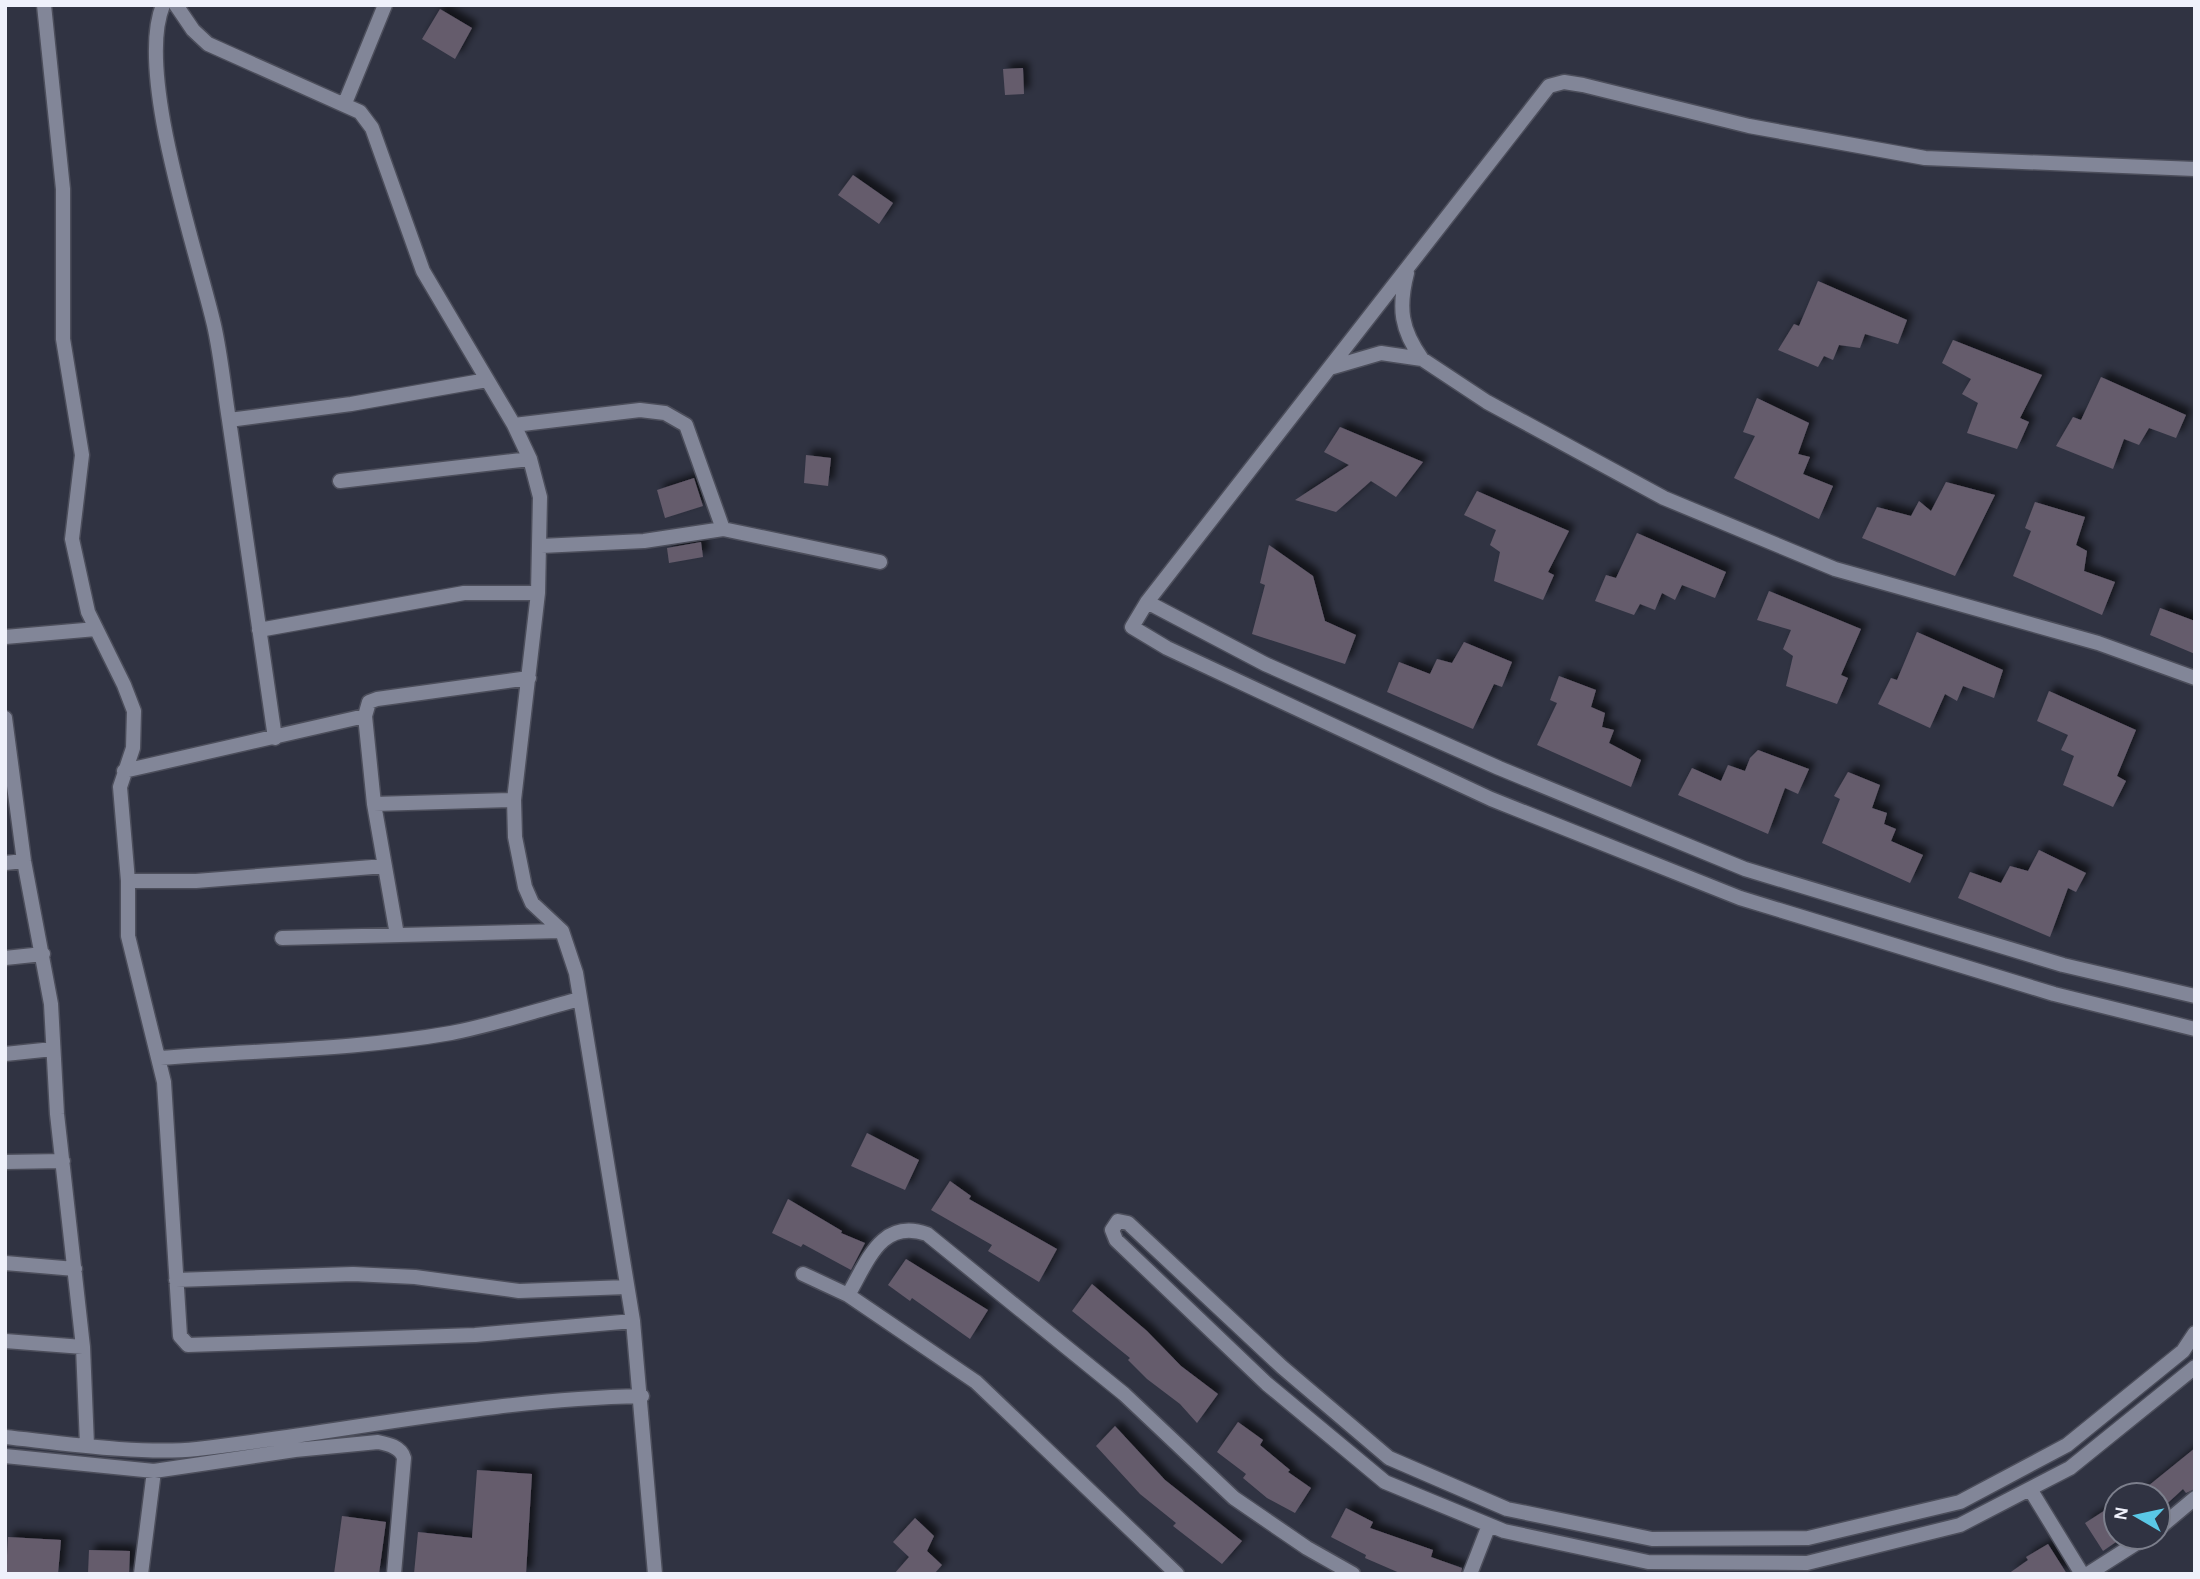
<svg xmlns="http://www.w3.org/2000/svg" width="2200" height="1579" font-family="'Alegreya Sans',sans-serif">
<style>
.building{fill:#655c6c;filter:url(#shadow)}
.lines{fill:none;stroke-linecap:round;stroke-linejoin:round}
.street-casing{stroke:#4c4e5b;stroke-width:17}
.street{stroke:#828698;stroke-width:14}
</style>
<defs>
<filter id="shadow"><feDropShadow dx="6" dy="-6" stdDeviation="3.5" flood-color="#0009"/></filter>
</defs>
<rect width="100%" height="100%" fill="#303342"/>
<!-- building -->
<path class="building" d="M440,9L472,28L455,59L422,39Z
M1023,68L1024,94L1005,95L1003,69Z
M853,175L893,203L879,224L838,195Z
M1818,281L1907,320L1898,344L1865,334L1860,348L1839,345L1833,360L1824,356L1818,367L1778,350L1794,324L1799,326Z
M1953,340L2042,375L2020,418L2029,422L2017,449L1967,433L1978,403L1962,394L1971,379L1942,363Z
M2101,377L2186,415L2176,438L2149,428L2139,445L2124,439L2113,469L2056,446L2073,417L2081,420Z
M1757,398L1809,423L1798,454L1810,457L1803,474L1833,486L1819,519L1734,478L1755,436L1743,432Z
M1340,427L1423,462L1396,497L1371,481L1336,512L1295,500L1349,465L1324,452Z
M806,455L831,458L828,486L804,483Z
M694,478L703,506L665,518L657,490Z
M1946,482L1995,495L1955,576L1862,538L1877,507L1911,516L1919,501L1931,511Z
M1477,491L1569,531L1548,572L1554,575L1543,600L1494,581L1500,552L1490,545L1496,530L1464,515Z
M2035,502L2085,517L2076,545L2087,551L2084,571L2115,582L2102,615L2013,576L2031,531L2025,528Z
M1637,533L1726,572L1715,598L1682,585L1675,600L1662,593L1655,610L1640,604L1634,615L1595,601L1606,575L1616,578Z
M701,542L703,557L669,563L667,548Z
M1269,545L1313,576L1325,621L1356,635L1345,664L1252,634L1265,585L1260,583Z
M1769,591L1861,629L1841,675L1848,678L1837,704L1786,686L1793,656L1783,649L1791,630L1757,620Z
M2160,608L2195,621V654L2150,635Z
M1917,632L2003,670L1994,698L1963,686L1957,701L1945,694L1930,728L1878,704L1891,678L1897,680Z
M1464,642L1512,662L1502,687L1494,684L1473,729L1387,692L1399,662L1430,674L1437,659L1452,663Z
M1559,676L1596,690L1591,707L1605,713L1602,727L1614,730L1609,743L1641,760L1631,787L1537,745L1557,703L1550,700Z
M2049,691L2136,730L2117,776L2126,781L2113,807L2063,785L2074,756L2061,750L2068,735L2037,721Z
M1758,750L1809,769L1798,794L1785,788L1768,834L1678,795L1692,768L1721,781L1728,765L1745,771L1750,758Z
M1848,772L1880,785L1872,808L1887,813L1884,824L1896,829L1891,841L1923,855L1910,883L1822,843L1840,799L1834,796Z
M2039,850L2086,873L2076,892L2068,888L2050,937L1958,898L1970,872L2001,883L2010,866L2028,871Z
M867,1133L919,1160L905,1190L851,1166Z
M950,1181L971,1196L969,1199L1057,1249L1039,1282L988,1251L992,1245L931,1210Z
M788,1199L842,1231L841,1233L865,1243L851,1270L803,1244L801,1247L772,1233Z
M906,1259L988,1310L970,1339L912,1298L910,1301L888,1285Z
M1092,1284L1147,1331L1181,1366L1218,1394L1197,1423L1180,1404L1147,1379L1128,1360L1130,1358L1072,1311Z
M1238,1422L1263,1440L1260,1445L1290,1470L1288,1472L1311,1488L1295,1513L1267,1498L1243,1478L1246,1474L1217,1452Z
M1115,1426L1165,1480L1242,1541L1222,1564L1173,1526L1176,1523L1140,1494L1096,1446Z
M2195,1448V1489L2186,1493L2183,1489L2158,1512V1495H2137Z
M477,1470L532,1474L526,1574H414L418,1532L472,1538Z
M2116,1507V1542L2103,1551L2085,1523L2107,1509L2109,1512Z
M1346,1508L1373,1522L1370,1528L1433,1550L1431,1557L1462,1568L1461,1574H1402L1365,1558L1366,1555L1331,1537Z
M342,1516L386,1522L379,1574H334Z
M915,1518L934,1536L927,1551L942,1565L934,1574H894L909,1557L893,1542Z
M8,1537L61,1540L58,1574H6Z
M2048,1544L2067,1574H2008L2028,1560L2026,1557Z
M89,1550L130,1551L129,1574H88Z"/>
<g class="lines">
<defs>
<path id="street" d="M44,5L63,189V339L82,455L72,539L88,612L124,685L134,711L133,748L120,787L128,881V936L164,1082L180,1336L188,1345L475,1335L633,1321
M163,5C135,73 197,251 214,325C221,356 224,389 229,420
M176,5L193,30L208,44L360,112L372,128L423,271L514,425L530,459L540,497L538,593L514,800L515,837L525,887L532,903L562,931L576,973L633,1321L655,1574
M345,103L385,5
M2195,169L1925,158L1749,126L1583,85L1564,82L1549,86L1147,602L1132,627L1167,648L1491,799L1740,898L2054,994L2195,1029
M1407,273C1398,308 1401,330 1422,359
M1333,367L1381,353L1422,359L1487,402L1664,498L1835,569L2098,643L2195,678
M514,425L640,410L665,413L686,425L723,529L880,562
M340,481L530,459
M541,546L644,541L723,529
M1147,602L1265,664L1499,768L1745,869L2063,965L2195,996
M259,630L464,593H538
M5,637L96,629
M365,716L369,702L377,699L529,678
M5,718L24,861L51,1004L57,1114L83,1347L87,1445
M275,738L229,420L351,404L487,380
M124,771L365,716L374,804L514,800
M374,804L397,935
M5,863L24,861
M128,881H196L385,866
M282,938L562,931
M5,958L43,954
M5,1054L53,1049
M160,1058C257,1050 354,1050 451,1033C494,1025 537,1010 580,999
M5,1162L63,1161
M5,1263L75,1269
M803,1274L848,1295L976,1382L1177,1574
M176,1280L353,1274L415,1277L519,1291L627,1287
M848,1295C868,1261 881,1218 927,1234L1124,1394L1234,1498L1307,1548L1353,1574
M2195,1333L2183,1351L2067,1445L1960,1502L1808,1538L1652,1539L1507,1509L1389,1458L1282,1367L1128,1223L1118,1221L1112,1230L1116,1240L1267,1384L1385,1482L1504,1531L1648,1562L1807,1563L1960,1525L2070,1468L2195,1367
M5,1341L83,1347
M5,1437C61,1443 142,1455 197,1449C345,1432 492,1399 642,1396
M5,1456L154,1471L295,1450L378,1442C388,1444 401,1447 404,1458L394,1574
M2030,1489L2082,1574
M2158,1529L2195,1498
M141,1574L154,1471
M1470,1574L1489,1525
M2088,1574L2146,1537"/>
</defs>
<!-- street casing -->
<use href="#street" class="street-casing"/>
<!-- street -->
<use href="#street" class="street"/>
</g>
<!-- border -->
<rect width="2200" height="1579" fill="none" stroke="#eff1fb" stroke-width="14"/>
<!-- north arrow -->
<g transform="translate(2137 1516) rotate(279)"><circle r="33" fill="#303342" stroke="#7c7f8c" stroke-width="2"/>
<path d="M0-5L12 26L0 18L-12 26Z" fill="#5ac8e6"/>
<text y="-10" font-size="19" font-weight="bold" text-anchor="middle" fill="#eff1fb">N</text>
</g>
</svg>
